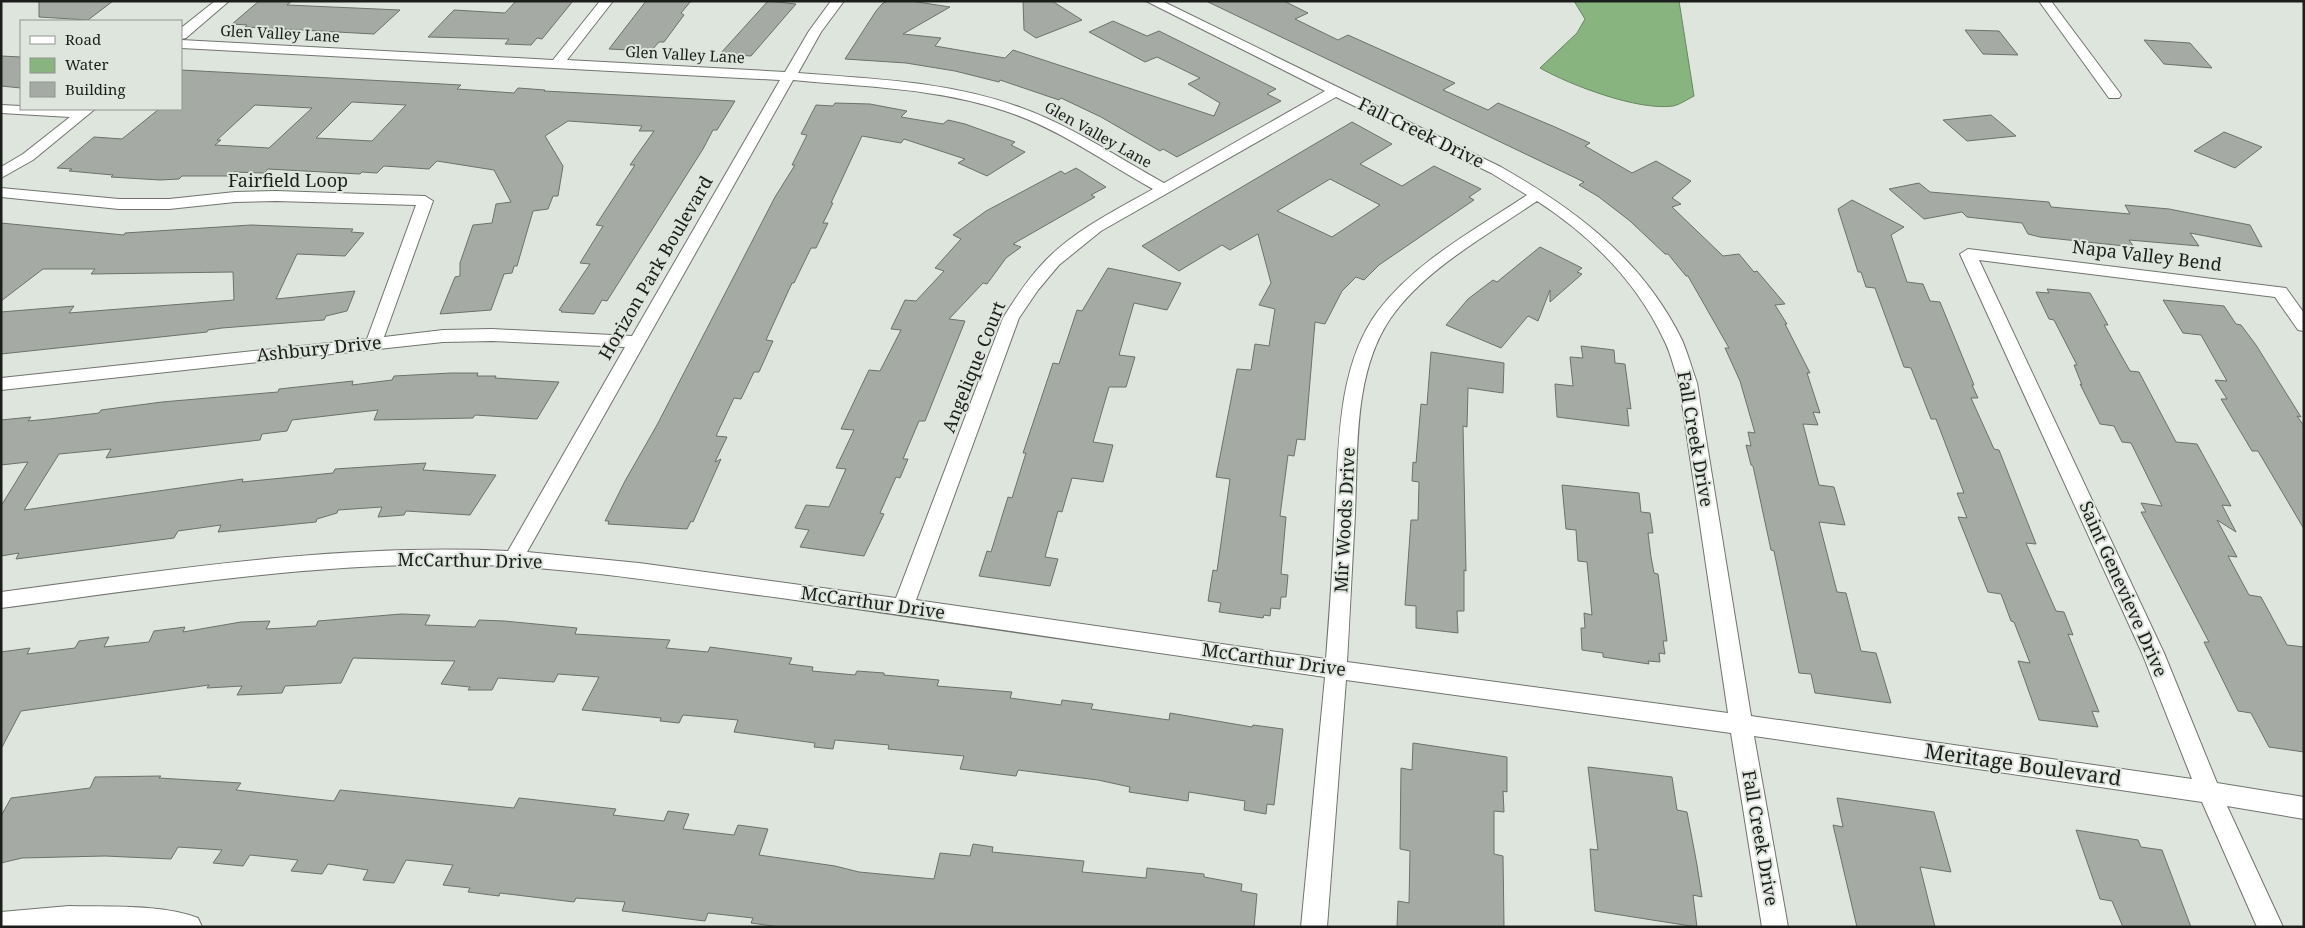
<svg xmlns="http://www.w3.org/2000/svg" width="2305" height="928" font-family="'Noto Serif',serif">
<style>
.water{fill:#87b47f;stroke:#678761}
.building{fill:#a5aba4;stroke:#6c726b;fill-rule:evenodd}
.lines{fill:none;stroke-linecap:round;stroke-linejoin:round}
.minor-casing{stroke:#6f756e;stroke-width:2}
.minor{fill:#fff;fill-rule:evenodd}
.labels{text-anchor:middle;stroke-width:4;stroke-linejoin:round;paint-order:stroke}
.far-street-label{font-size:15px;fill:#1c1e1b;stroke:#dee5dd}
.street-label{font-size:18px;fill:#1c1e1b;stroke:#dee5dd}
.near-street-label{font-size:21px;fill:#1c1e1b;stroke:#dee5dd}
</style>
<rect width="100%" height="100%" fill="#dee5dd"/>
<!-- water -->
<path class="water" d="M1574,1H1679L1694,96C1688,99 1679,105 1673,106C1638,111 1570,85 1540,68L1577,33L1585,19Z"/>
<!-- building -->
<path class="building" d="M39,1H113L88,20L39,17Z
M259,1H292L287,5L400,10L374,34L245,27L247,25L232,24Z
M516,1H573L542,39L537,38L531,45L505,44L509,39L428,37L454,10L505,13Z
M646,1H691L681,13L684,15L664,42H659L651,51L609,49Z
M768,1L796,4L751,56L720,54Z
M888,1H911L950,7L903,34L941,38L935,46L1005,58L1013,50L1214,116L1220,103L1188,84L1200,78L1157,57L1145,62L1089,32L1113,21L1147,36L1159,31L1276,89L1267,94L1281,101L1177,157L1163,149L1160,151L1101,117L1061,98L1059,100L1000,80L999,82L955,71L906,63L845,59L876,11L883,3Z
M1023,1H1052L1082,20L1036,38L1024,30Z
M1206,1H1284L1308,13L1295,19L1338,40L1348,35L1455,83L1443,90L1488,110L1498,103L1555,127L1590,143L1585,146L1632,173L1656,161L1691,181L1672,198L1681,204L1672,207L1723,256L1739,254L1754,272L1757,271L1785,304L1775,305L1787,324H1785L1810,373H1807L1820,413L1813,412L1818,425L1803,424L1819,485L1834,487L1845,525L1819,522L1837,592L1846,593L1861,651L1876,653L1891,703L1815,693L1811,674L1799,673L1774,551L1771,550L1753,466L1751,465L1746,445L1751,446L1748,432L1755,433L1740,381L1725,348H1729L1688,276H1686L1668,254H1665L1630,221L1599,197L1579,185L1584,182Z
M1965,30L1999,31L2018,55L1983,54Z
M2144,40L2190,43L2212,68L2164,64Z
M1,56L21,57V88L1,86Z
M181,70L461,85L457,89L514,93L518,88L545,90L544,91L735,101L717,130H713L703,149L607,301L602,300L594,314L561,312L562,311L559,310L590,264L580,263L603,226L596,225L635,165H630L654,131H639L642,126L568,121L545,136L563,166L558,196H553L548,209L533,211L517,266H514L512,273L504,274L491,310L440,314L455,277L460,276V263L473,225L492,223L496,204L511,202L494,170L437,161L429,169L384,166L377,173L362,172L360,174L268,169L264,173L234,172L230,176H182L179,179L160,180L111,177L113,175L69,171L72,169L57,168L94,137L122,139L159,109H181ZM352,102L406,105L372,141L316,138ZM255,105L312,108L269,148L215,145L221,140H217Z
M835,103L870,104L907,111L901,117L943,124L948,120L965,124L1015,142L1011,145L1025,152L987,176L958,163L965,159L904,139L901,143L862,136L831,203H833L823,223H828L816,248H811L794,283H792L766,340L773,341L759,372H754L741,399L734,398L716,436L727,437L715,462L721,459L693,522L691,521L687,529L608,524L609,521H605L625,481L657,425L775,197L795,165H792L807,135L801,134L816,105L833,106Z
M1991,115L2016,136L1967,141L1943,120Z
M1352,122L1392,144L1360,164L1402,186L1434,166L1481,189L1469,197L1474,200L1379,265L1364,280L1356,277L1342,291L1325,324L1315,322L1305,440L1297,439L1294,456L1288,455L1280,516L1286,517L1281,574L1288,575L1286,597H1281L1280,609L1271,608L1270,616L1264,615L1263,618L1219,612L1221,603L1208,601L1213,570L1217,571L1230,479L1216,477L1237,369L1251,370L1255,344L1269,346L1275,309L1259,305L1271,283L1258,234L1230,250L1222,245L1179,271L1142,246ZM1330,179L1380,205L1332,237L1277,211Z
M2224,132L2262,147L2235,168L2194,151Z
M1076,168L1106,187L1091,195L1095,197L1013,244L1021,247L1006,258L987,284L983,283L949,319L965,321L925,421H919L903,459H908L900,478L896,477L880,513L884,514L864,556L800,547L809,530L795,528L806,505L829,507L846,469L836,468L854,430L841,429L869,370L880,371L901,330L891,329L905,300L916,301L944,271L935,268L961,239L953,235L986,211L1061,171L1065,174Z
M1919,183L1930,192L2049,202L2051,207L2130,214L2125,205L2169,209L2250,225L2262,247L2190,233L2199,246L2129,240L2134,247L2040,237L2028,234L2022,223L1967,217L1962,212L1924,219L1889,189Z
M1852,200L1904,227L1891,235L1907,282L1923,284L1930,301L1940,302L1974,385H1972L1978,398H1971L1994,449L1999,450L2036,544L2026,543L2056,611L2064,612L2073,635L2068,634L2099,712L2092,711L2098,727L2039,720L2018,661L2030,663L2014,622L2011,621L2001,594L1988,592L1958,517L1967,518L1957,493H1964L1936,419H1931L1911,368L1904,367L1875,288L1866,287L1861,272H1858L1838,209Z
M1,223L124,235L125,233L251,225L353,229L351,232L364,233L345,256L297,254L276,299L355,291L347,311L326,316L324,320L222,328L208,330L207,332L1,354V312L74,306L69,313L234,300L233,272L91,274L95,269H43L1,301Z
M1540,247L1582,268L1577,272L1582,274L1550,302V290L1538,321L1528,316L1501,348L1446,325L1468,299L1493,280L1497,282Z
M1108,268L1181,283L1167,310L1134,303L1119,355L1135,357L1126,387H1109L1093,442L1113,445L1103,482L1072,478L1062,512L1058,511L1045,557L1058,559L1050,586L979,576L987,551L991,552L1008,497L1012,498L1026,453H1023L1053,363L1059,364L1077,310L1082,311Z
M2047,289L2090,293L2108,325H2104L2130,371L2139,372L2176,442L2197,444L2231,506L2222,505L2236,532L2217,520L2237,557L2228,556L2249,595L2261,597L2287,645L2304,647V752L2269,747L2251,713L2238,711L2204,642H2209L2141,512H2146L2141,503L2162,506L2131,443L2122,442L2114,426L2100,424L2080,384L2082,385L2074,365H2077L2054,320L2049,319L2036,292L2049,293Z
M2163,300L2224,306L2236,324L2241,325L2256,345L2301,417L2297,416L2304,426V529L2258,451H2252L2221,399H2227L2215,380L2227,381L2201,335L2183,333Z
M1581,346L1614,350L1615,363L1625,364L1631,409L1627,408L1629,426L1557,417L1555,384L1573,386L1570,357L1583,358Z
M1431,352L1504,363L1503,393L1468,388L1467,427L1463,426L1466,571L1464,570V611H1457L1458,633L1416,628V606L1405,605L1411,520H1418L1419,482L1412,481L1413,462L1416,463L1421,404L1427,405Z
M451,373H478L477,376H496L495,378L559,382L537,419L475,415L473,418L374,420L378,410L292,420L287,431L262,434L260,440L106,458L111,449L59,454L24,510L243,479L242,482L333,473L335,469L426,463L423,470L496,475L470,515L406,511L404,515L378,517L382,507L338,510L337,513L317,519L316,522L218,532L221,525L178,531L174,538L16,559L19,553L1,556V506L28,462L1,465V420L31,417L28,421L49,419L99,413L101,410L162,402L278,392L279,389L353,381L352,385L392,380L394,376Z
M1562,485L1639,493L1641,512L1650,513L1653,533H1648L1651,557L1654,573L1658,574L1664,619L1667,641H1663L1665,654L1659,653L1660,662L1648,661L1649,664L1603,657V653L1582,650L1581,628H1585L1584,613L1592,615L1587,562L1578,561L1576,530L1566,529Z
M401,614L430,615L425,625L475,627L479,620L504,621L577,628L575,634L670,640L666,648L708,652L710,647L792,658L789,664L813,667L812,671L855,675L857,671L884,673V675L939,680L937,686L1012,692L1010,698L1061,705L1062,700L1093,704L1091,709L1169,720L1170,713L1252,727L1253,725L1283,729L1274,805L1267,804L1266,814L1244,810L1245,801L1189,792L1188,801L1129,792L1130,787L1098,780L1018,770L1016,776L960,769L964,756L888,749L889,745L835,740L833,749L814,747L815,743L734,732L738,720L683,715L679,723L660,721L661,718L582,710L599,677L558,674L554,682L498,678L492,690H468L470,687L441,684L455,661L353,658L341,683L285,686L282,693L237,695L242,686L207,688L209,685L21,711L1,749V652L30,648L27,654L75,648L79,641L109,637L104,647L149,642L154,631L185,627L183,632L241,622L270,621L266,629L316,626L318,621Z
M1413,743L1507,757V792L1503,791L1504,812L1494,811V854L1503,856L1504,927H1397L1398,901L1409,903L1410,851L1400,849L1401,768L1412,770Z
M1588,767L1672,777L1677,810L1687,812L1697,865L1702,897L1693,895L1697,927L1595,911L1590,849L1598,850Z
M161,776L159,778L241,783L236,790L334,801L340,790L514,808L519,798L528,799L616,809L613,815L664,821L668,811L689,814L683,829L734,835L738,825L768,829L759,855L835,866L859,872L934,879L940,853L970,856L973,844L993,847L992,852L1084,861L1082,872L1146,878L1147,868L1204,874V877L1242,884L1241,891L1257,894L1254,927H780L751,923L753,918L708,913L705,921L622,911L625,902L576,898L574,902L500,893L499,896L468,892L470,888L443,885L453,865L406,860L394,883L363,880L368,870L328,864L322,874L291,871L298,860L250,855L243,866L213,863L222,850L178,847L171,859L105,856L22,858L1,863V816L11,798L90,788L95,777Z
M1837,798L1934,812L1951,872L1920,867L1935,927H1857L1833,825L1843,827Z
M2076,830L2138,840L2141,847L2162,850L2191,927H2123L2112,901L2100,899Z"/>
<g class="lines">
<defs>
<path id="minor" d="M215,1H229L186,38L181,39V28Z
M600,1H613L567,60L785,72L809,31L831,1H844L821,32L798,73C872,79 948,81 1019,107C1070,125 1117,157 1164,183L1325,91L1146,1H1162L1501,167C1576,210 1643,260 1682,340C1688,354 1692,369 1697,383L1751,716L2192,779L2142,653L1960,254L1968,249L2286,288L2304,313V331L2298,330L2275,297L1979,260L2164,653L2217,783L2304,797V819L2227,806L2283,927H2257L2202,802L1754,736L1788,927H1762L1731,733L1346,680L1327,927H1301L1325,677C1143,651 962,623 781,598C681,585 581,568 481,565C321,561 160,587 1,608V592C169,570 338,543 508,551L625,347L492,341L443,342L1,390V378L367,339L416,205L276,201L235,202L169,209H119L1,197V188L119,199H169L235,192L276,191L425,196L433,201L384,337L443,330L492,329L632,336L780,80L181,48V40L553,60ZM793,80C865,87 939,88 1008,112C1059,129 1106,163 1153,189C1116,210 1077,229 1047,259C1029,277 1016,297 1003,318L896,598L639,563L527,552ZM1336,97L1491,173L1527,195C1476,229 1416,261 1378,311C1337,366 1339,446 1335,512C1333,561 1330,610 1326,659L916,600L1019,318L1038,290L1059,265L1101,231ZM1537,201C1591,236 1637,282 1664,340C1671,353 1674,369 1679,383L1728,713L1347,662C1350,613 1352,563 1355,514C1358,451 1353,374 1390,319C1423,270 1489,234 1537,201Z
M2039,1H2051L2119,92L2121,95L2119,98H2109Z
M1,105L21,106V109H95L33,160L1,178V167L23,154L70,117L1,113Z
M69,906C108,907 162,904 198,918L202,927H1V912Z"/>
</defs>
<!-- minor casing -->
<use href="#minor" class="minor-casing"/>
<!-- minor -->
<use href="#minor" class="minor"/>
</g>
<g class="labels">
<!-- far-street labels -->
<g class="far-street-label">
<text transform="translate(280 34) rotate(3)" y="5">Glen Valley Lane</text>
<text transform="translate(685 55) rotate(3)" y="5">Glen Valley Lane</text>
<text transform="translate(1098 135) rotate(29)" y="5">Glen Valley Lane</text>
</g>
<!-- street labels -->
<g class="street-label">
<text transform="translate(1421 133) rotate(26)" y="6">Fall Creek Drive</text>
<text x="288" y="187">Fairfield Loop</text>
<text transform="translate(2147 256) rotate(7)" y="6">Napa Valley Bend</text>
<text transform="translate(656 268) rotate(-60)" y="6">Horizon Park Boulevard</text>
<text transform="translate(319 349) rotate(-6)" y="6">Ashbury Drive</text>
<text transform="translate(974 367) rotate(-68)" y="6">Angelique Court</text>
<text transform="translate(1695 439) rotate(80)" y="6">Fall Creek Drive</text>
<text transform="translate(1345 520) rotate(-87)" y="6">Mir Woods Drive</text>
<text transform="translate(470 561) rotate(1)" y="6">McCarthur Drive</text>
<text transform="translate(2123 589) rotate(66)" y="6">Saint Genevieve Drive</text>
<text transform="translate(873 603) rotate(8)" y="6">McCarthur Drive</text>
<text transform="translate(1274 660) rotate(8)" y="6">McCarthur Drive</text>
<text transform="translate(1760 838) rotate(80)" y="6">Fall Creek Drive</text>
</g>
<!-- near-street labels -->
<g class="near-street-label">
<text transform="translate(2023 765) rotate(8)" y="7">Meritage Boulevard</text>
</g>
</g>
<!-- border -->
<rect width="2305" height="928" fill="none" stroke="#1c1e1b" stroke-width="5"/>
<!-- legend -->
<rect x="20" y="20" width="162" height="90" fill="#dee5dd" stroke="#90958f"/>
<rect x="30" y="36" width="25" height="8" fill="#ffffff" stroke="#90958f"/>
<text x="65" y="45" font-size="15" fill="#1c1e1b">Road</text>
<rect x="30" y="58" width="25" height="15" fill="#87b47f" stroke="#90958f"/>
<text x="65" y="70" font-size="15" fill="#1c1e1b">Water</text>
<rect x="30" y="82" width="25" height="15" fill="#a5aba4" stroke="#90958f"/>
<text x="65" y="95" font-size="15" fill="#1c1e1b">Building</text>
</svg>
